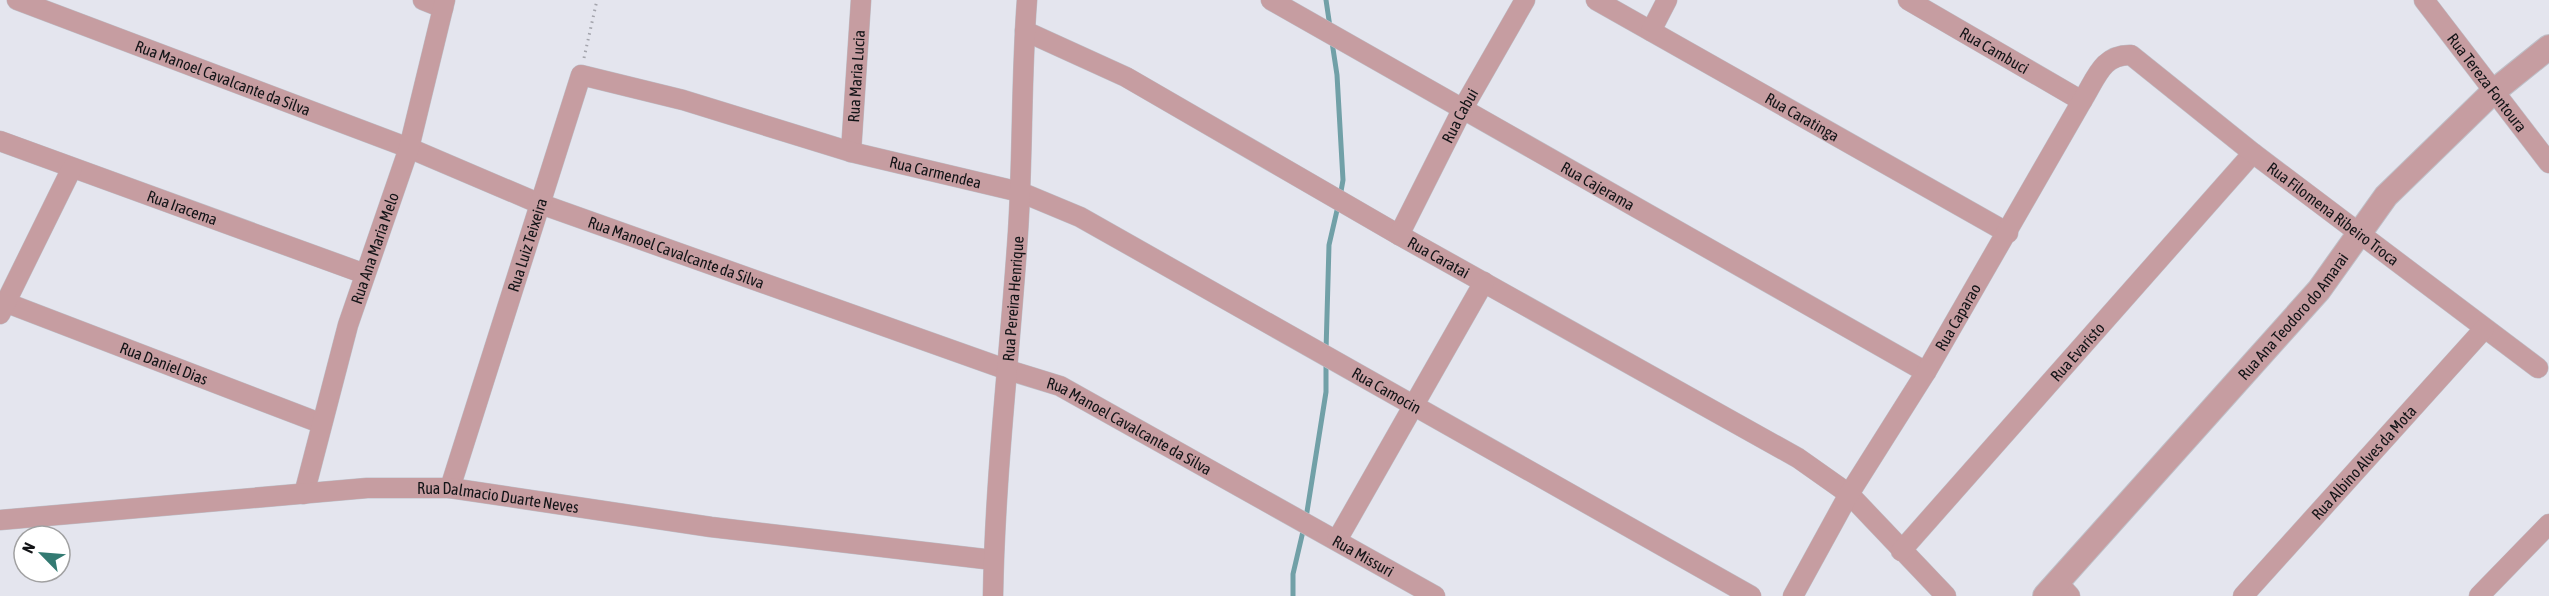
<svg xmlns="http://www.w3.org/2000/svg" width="2549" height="596" font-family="'Asap Condensed',sans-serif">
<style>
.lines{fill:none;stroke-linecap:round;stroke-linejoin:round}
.stream{stroke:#71a0a7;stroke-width:5}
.minor-casing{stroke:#bebfc7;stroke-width:21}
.tertiary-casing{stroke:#bebfc7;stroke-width:26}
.path{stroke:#a3a4ac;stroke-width:3;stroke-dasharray:1.5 4.5;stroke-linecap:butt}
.minor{stroke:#c69da1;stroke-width:20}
.tertiary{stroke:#c69da1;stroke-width:24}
.labels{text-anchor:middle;stroke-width:4.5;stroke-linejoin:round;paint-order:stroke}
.street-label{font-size:16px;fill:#131417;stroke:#fff}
</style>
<rect width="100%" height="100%" fill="#e4e5ee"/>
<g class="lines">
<!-- stream -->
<path class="stream" d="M1326,0L1330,27
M1332,42L1337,75L1343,180L1340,197
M1326,351L1329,245L1338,206
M1306,518L1326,392V361
M1293,596V574L1304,527"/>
<defs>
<g id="minor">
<path id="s1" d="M17,0L409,148L538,203L1005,369L1060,386L1435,596"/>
<path d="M423,0L443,8"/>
<path id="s2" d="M1271,0L1926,372"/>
<path id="s3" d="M1596,0L2008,233"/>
<path id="s4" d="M1908,0L2082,101"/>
<path id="s5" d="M2424,0L2549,163"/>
<path id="s6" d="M1025,31L1126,77L1399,235L1798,458L1849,494L1946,596"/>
<path d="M1651,31L1667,0"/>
<path id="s7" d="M0,141L365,274"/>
<path id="s8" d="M851,152L861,0"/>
<path id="s9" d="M1399,235L1462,110L1525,0"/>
<path id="s10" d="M7,303L320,423"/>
<path d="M0,314L72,168"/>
<path id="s11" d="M450,488L581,75L683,100L851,152L1020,192L1080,217L1751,596"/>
<path id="s12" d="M304,494L348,325L409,148L445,0"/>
<path id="s13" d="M0,520L367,488H450L711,527L993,560"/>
<path d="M1337,540L1484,282"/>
<path id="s14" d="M1901,551L2253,153"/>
<path d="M2057,582L2070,596"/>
<path id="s15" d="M993,596C995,474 1010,354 1018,232C1023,155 1021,77 1027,0"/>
<path id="s16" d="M1793,596L1849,494L1926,372L2082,101C2096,79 2102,54 2131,55L2253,153L2538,368"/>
<path id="s17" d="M2243,596L2484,329"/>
<path d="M2479,596L2549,524"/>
</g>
<g id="tertiary">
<path id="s18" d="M2045,596L2319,290L2386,196L2493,92L2549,47"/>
</g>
</defs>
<!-- minor casing -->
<use href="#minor" class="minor-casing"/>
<!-- tertiary casing -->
<use href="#tertiary" class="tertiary-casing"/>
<!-- path -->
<path class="path" d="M584,58L597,0"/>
<!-- minor -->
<use href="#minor" class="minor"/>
<!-- tertiary -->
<use href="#tertiary" class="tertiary"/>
</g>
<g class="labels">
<!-- street labels -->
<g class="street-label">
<text dy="6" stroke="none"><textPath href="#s4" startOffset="100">Rua Cambuci</textPath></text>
<text dy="6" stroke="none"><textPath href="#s8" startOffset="76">Rua Maria Lucia</textPath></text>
<text dy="6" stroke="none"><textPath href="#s1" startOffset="220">Rua Manoel Cavalcante da Silva</textPath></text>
<text dy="6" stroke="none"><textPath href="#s5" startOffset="104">Rua Tereza Fontoura</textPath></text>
<text dy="6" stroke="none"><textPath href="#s9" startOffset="134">Rua Cabui</textPath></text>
<text dy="6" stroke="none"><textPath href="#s3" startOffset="237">Rua Caratinga</textPath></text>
<text dy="6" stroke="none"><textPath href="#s11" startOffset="801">Rua Carmendea</textPath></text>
<text dy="6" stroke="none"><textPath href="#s2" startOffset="376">Rua Cajerama</textPath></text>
<text dy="6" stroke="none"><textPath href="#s7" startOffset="194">Rua Iracema</textPath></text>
<text dy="6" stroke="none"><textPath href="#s16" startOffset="902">Rua Filomena Ribeiro Troca</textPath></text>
<text dy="6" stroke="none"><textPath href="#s11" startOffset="255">Rua Luiz Teixeira</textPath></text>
<text dy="6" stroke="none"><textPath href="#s12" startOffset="256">Rua Ana Maria Melo</textPath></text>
<text dy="6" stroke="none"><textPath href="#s1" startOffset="706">Rua Manoel Cavalcante da Silva</textPath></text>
<text dy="6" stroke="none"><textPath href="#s6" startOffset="472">Rua Caratai</textPath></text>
<text dy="6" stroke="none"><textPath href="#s15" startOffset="298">Rua Pereira Henrique</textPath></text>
<text dy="6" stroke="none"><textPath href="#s18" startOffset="374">Rua Ana Teodoro do Amarai</textPath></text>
<text dy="6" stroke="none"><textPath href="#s16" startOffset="324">Rua Caparao</textPath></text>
<text dy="6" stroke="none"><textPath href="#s14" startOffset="266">Rua Evaristo</textPath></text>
<text dy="6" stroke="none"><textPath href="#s10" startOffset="168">Rua Daniel Dias</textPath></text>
<text dy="6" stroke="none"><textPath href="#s11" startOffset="1305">Rua Camocin</textPath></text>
<text dy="6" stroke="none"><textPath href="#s1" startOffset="1192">Rua Manoel Cavalcante da Silva</textPath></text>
<text dy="6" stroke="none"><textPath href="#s17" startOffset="180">Rua Albino Alves da Mota</textPath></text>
<text dy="6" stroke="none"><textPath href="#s13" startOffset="500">Rua Dalmacio Duarte Neves</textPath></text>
<text dy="6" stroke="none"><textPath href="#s1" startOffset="1460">Rua Missuri</textPath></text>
</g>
</g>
<!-- north arrow -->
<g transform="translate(42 554) rotate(295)"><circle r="28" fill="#ffffff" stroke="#a1a1a2" stroke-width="1.5"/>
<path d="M0-4.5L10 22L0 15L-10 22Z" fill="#337a72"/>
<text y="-9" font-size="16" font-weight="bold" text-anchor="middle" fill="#131417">N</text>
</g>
</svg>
